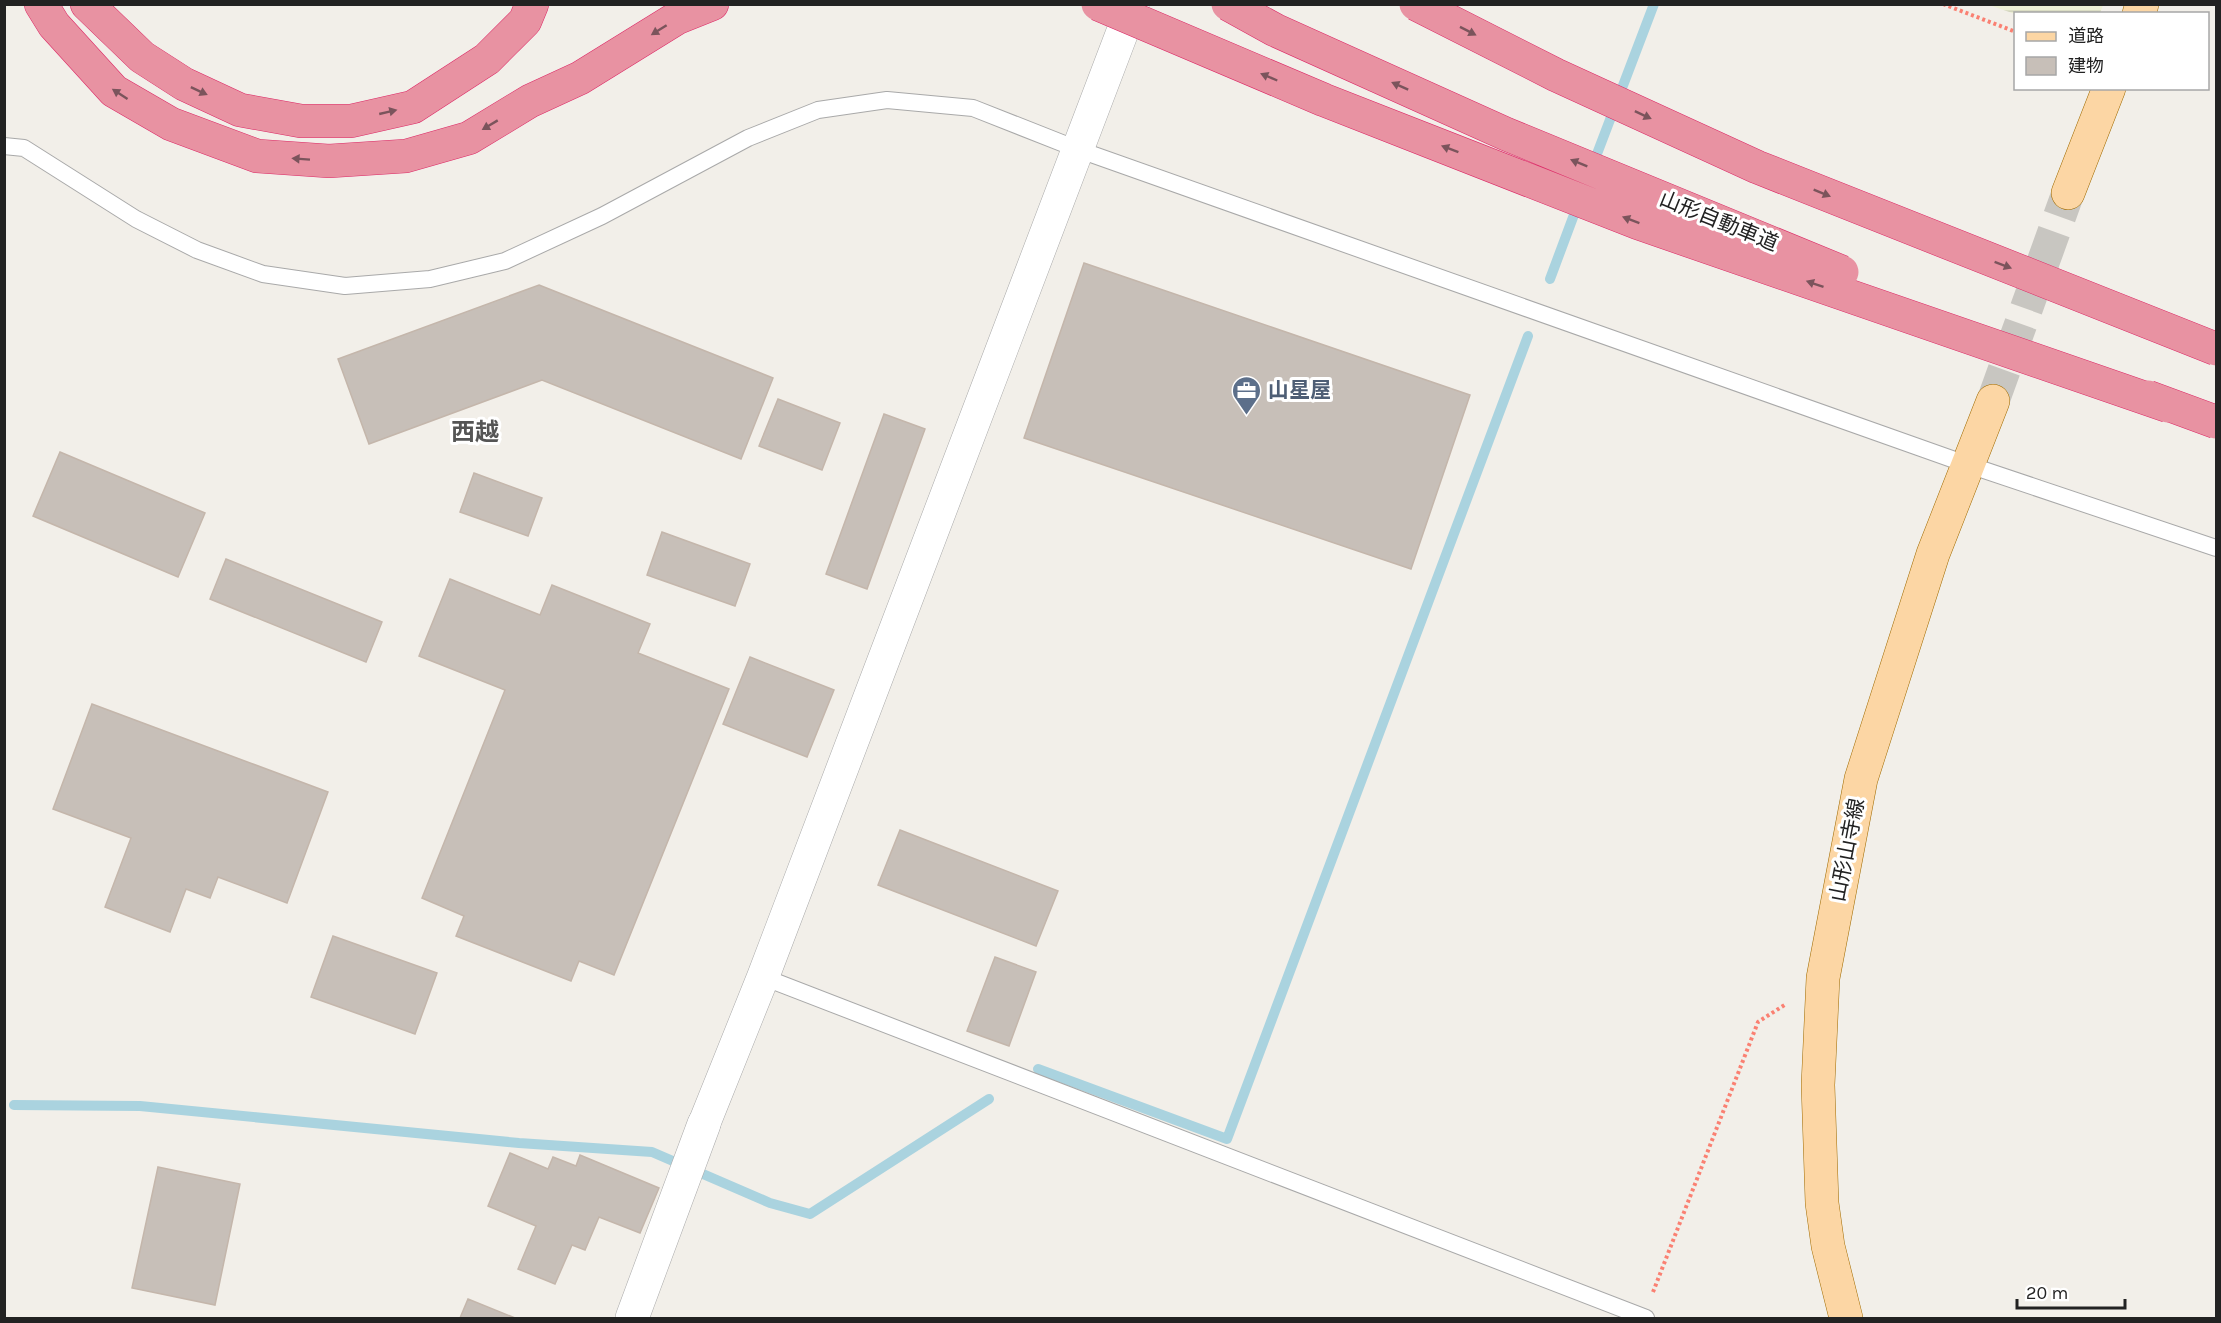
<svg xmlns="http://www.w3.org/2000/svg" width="2221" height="1323" font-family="Karla,'Noto Sans JP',sans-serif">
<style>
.farmland{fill:url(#farmland-rules)}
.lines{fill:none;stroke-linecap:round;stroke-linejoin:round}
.stream{stroke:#aad3df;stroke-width:10}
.building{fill:#c7bfb8;stroke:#c4b6ab;stroke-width:1.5}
.primary-tunnel{stroke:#c8c6c1;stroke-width:33;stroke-dasharray:33 16;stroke-linecap:butt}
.service-casing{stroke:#a9a9a9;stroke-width:18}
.minor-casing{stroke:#a9a9a9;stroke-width:33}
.tertiary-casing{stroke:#a9a9a9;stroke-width:34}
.primary-casing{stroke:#a06b00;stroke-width:34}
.motorway-casing{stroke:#dc2a67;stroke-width:34}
.path{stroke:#fa8072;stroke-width:4;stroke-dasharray:3 3;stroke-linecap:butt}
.service{stroke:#fff;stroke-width:16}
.minor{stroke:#fff;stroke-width:32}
.tertiary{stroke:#fff;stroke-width:33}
.primary{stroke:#fcd6a4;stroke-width:33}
.motorway{stroke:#e892a2;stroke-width:33}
.motorway-bridge-casing{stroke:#dc2a67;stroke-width:34;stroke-linecap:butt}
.motorway-bridge{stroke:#e892a2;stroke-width:33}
.oneway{fill:#7b545c}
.labels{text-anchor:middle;stroke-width:6;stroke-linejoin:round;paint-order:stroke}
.street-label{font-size:21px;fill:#222;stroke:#fff}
.service-label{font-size:21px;font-weight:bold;fill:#4e5e75;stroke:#fff;text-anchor:start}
.quarter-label{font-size:24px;font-weight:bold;fill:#555;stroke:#fff}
</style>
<defs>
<pattern id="farmland-rules" width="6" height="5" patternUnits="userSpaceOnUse" patternTransform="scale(1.5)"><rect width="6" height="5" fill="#eef0d5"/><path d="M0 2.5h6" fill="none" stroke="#ccceb7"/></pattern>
</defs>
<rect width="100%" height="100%" fill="#f2efe9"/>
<!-- farmland -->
<path class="farmland" d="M1989,5L2103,4V5L2100,13L2015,14Z"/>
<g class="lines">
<!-- stream -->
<path class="stream" d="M1592,167L1654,4
M1550,279L1578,204
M1038,1069L1227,1139L1528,336
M14,1105L140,1106L519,1143L652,1152L770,1203L810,1214L989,1099"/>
</g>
<!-- building -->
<path class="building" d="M1084,263L1470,395L1411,569L1024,438Z
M539,285L773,378L741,459L542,380L369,444L338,359Z
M778,399L840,423L822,470L759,446Z
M884,414L925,429L867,589L826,574Z
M60,452L205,513L178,577L33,516Z
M474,473L542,498L528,536L460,512Z
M662,532L750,564L735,606L647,575Z
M226,559L382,622L366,662L210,599Z
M450,579L540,615L552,585L650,624L638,653L729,689L614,975L579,961L571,981L456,936L464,916L422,898L505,690L419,656Z
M750,657L834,690L807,757L723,724Z
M92,704L328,792L287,903L218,877L210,898L186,889L170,932L105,907L131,838L53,809Z
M900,830L1058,891L1036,946L878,885Z
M333,936L437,973L415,1034L311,997Z
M995,957L1036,972L1009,1046L967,1031Z
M510,1153L548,1169L553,1157L576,1166L580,1155L659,1188L640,1233L599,1217L585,1250L572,1245L555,1284L518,1269L536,1226L488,1206Z
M158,1167L240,1184L215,1305L132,1288Z
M468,1299L515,1318H460Z"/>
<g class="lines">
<!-- primary-tunnel -->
<path class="primary-tunnel" d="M1993,401L2068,193"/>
<defs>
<path id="service" d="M4,146L24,148L136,219L197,250L263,274L345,286L430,279L505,261L602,216L748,138L818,110L887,100L973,108L1077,149L1966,464L2216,548
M763,977L1646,1318"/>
<path id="minor" d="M704,1124L763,977L1133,4"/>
<path id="tertiary" d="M632,1318L704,1124"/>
<path id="primary" d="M2139,14L2142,4
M2068,193L2109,88
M1846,1318L1828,1246L1822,1203L1818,1085L1823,978L1861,779L1933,554L1993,401"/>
<path id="motorway" d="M41,4L54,25L114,91L171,124L257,156L329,161L406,156L469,138L530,101L580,78L677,18L712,4
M87,4L142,57L184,84L240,110L301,121H351L413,107L487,59L525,21L532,4"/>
</defs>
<!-- service casing -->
<use href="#service" class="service-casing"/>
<!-- minor casing -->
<use href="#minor" class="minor-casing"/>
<!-- tertiary casing -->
<use href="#tertiary" class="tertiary-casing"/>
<!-- primary casing -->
<use href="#primary" class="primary-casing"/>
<!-- motorway casing -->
<use href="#motorway" class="motorway-casing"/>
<!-- path -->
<path class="path" d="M1943,4L2016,32
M1653,1292L1758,1022L1786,1004"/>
<!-- service -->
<use href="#service" class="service"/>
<!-- minor -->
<use href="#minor" class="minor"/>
<!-- tertiary -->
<use href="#tertiary" class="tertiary"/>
<!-- primary -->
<use href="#primary" class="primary"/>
<!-- motorway -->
<use href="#motorway" class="motorway"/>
<defs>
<path id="motorway-bridge" d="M1098,4L1324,100L1638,223L2168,406
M1228,4L1275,30L1506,134L1842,272
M1416,4L1556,75L1757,167L2216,349
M2148,397L2216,422"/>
</defs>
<!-- motorway-bridge casing -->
<use href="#motorway-bridge" class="motorway-bridge-casing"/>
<!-- motorway-bridge -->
<use href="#motorway-bridge" class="motorway-bridge"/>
</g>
<!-- one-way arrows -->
<defs><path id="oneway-solid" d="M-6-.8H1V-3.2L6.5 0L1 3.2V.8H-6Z" transform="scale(1.5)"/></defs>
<g class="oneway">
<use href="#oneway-solid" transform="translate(659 30) rotate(148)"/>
<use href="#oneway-solid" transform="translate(1468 31) rotate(27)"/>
<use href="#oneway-solid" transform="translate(1269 77) rotate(-157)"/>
<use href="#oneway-solid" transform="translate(1400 86) rotate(-156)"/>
<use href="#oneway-solid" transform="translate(199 91) rotate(25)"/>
<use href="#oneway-solid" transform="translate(120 94) rotate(-147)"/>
<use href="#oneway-solid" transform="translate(388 112) rotate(-13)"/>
<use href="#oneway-solid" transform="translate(1643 115) rotate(25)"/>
<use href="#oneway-solid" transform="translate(490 125) rotate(149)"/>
<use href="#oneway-solid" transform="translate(1450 149) rotate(-159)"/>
<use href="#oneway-solid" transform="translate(301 159) rotate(-176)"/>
<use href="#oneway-solid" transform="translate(1579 163) rotate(-158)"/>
<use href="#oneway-solid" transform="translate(1822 193) rotate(22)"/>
<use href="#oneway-solid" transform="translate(1631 220) rotate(-159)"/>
<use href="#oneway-solid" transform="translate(2003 265) rotate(21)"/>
<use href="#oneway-solid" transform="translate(1815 284) rotate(-161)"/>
</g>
<!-- icons -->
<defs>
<symbol id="office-pin" viewBox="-11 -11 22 30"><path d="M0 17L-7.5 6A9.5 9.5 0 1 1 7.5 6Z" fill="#5c6f8a" stroke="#fff"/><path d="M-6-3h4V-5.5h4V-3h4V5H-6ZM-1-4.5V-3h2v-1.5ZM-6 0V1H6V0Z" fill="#fff"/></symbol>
</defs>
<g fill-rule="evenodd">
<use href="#office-pin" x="1230" y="374" width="33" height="45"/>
</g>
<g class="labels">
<!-- street labels -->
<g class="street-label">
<text transform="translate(1719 221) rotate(22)" y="7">山形自動車道</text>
<text transform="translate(1847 850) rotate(-79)" y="7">山形山寺線</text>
</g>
<!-- service labels -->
<g class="service-label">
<text x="1268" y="397">山星屋</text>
</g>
<!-- quarter labels -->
<g class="quarter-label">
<text x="475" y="440">西越</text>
</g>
</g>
<!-- border -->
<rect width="2221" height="1323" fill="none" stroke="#222222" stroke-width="12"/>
<!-- legend -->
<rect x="2014" y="12" width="195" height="78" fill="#ffffff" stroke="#a7a7a7" stroke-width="1.5"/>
<rect x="2026" y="32" width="30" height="9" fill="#fcd6a4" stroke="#a7a7a7" stroke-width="1.5"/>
<text x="2068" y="42" font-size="18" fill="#222222">道路</text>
<rect x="2026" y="57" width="30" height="18" fill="#c7bfb8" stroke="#a7a7a7" stroke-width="1.5"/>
<text x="2068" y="72" font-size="18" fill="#222222">建物</text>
<!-- scale -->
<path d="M2017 1299v9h108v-9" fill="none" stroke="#222222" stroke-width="3"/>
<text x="2026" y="1299" font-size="18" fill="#222222" stroke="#ffffff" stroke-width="4.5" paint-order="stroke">20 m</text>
</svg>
